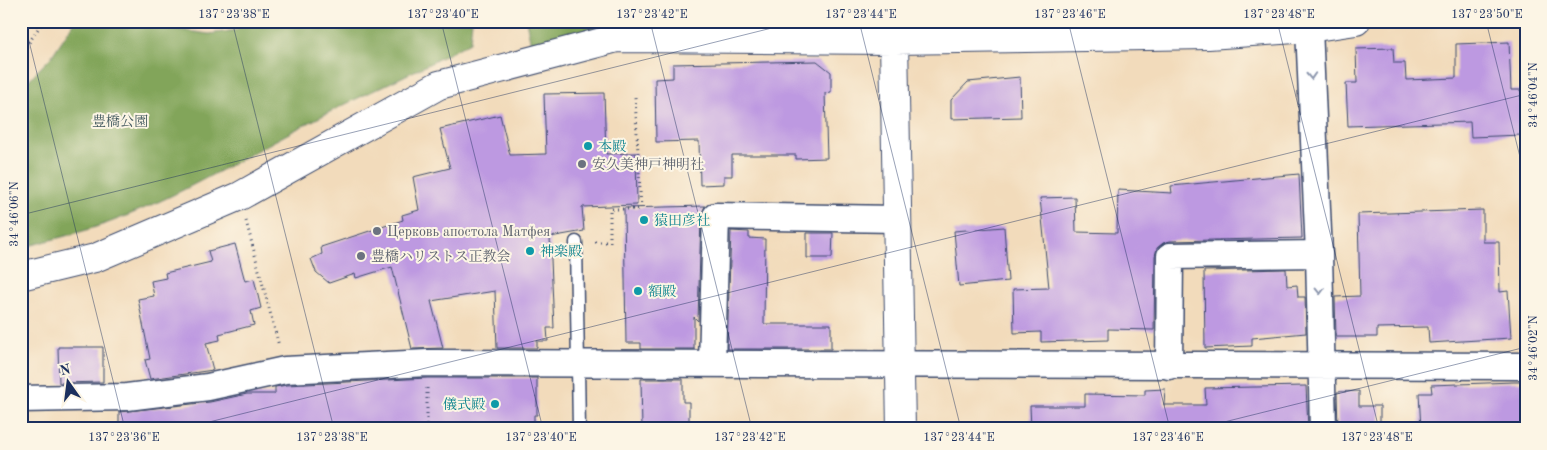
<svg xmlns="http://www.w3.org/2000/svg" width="1547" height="450" font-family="'Old Standard TT','Noto Serif JP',serif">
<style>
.green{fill:#a3be64;stroke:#5f7661}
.forest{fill:#82a55a;stroke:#4e6a5c}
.building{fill:#bd99e1}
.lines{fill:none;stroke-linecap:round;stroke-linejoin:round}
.service-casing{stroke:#3b496c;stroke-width:15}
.minor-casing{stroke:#3b496c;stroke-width:29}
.tertiary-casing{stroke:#3b496c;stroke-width:30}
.path{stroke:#3b496c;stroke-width:3;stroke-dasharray:1 4;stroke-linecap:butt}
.service{stroke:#fff;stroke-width:12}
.minor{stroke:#fff;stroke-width:26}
.tertiary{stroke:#fff;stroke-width:28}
.oneway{stroke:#8d97ae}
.ticks{fill:none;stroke:#1b2f5e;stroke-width:1;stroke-opacity:0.45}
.culture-dot{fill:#0f9aa8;stroke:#fcf5e5;stroke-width:2}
.worship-dot{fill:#6b7280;stroke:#fcf5e5;stroke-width:2}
.labels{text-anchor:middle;stroke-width:4;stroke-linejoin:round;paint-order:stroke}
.park-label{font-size:14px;fill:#445a60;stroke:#fcf5e5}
.culture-label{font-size:14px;fill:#0d838f;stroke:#fcf5e5;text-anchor:start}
.worship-label{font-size:14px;fill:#5b616d;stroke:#fcf5e5;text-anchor:start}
.neatline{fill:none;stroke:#1b2f5e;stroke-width:2}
.ticks-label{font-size:12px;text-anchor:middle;fill:#1b2f5e}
</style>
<rect width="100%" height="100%" fill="#fcf5e5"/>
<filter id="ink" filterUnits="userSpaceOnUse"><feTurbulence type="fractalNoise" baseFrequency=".02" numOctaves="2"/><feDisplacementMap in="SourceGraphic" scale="10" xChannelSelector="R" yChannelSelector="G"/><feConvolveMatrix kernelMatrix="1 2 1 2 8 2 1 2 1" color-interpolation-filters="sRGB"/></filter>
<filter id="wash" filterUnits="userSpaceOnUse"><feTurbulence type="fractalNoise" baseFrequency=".0096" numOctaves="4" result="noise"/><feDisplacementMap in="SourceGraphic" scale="20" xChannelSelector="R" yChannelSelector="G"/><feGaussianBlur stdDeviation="1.12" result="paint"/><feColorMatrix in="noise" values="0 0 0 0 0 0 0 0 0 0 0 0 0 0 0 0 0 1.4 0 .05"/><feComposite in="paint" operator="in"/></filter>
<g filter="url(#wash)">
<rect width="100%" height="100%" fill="#f2dbbb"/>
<!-- green -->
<path class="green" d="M698,21H965L828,25Z"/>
<!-- forest -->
<path class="forest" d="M75,21H142L146,25L209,34L236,30L245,21H472L470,42C421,70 368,92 318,118C249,153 182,196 108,223C80,233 50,240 21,248V88L51,57Z
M526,21H627L531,45Z"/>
<g id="blocks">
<!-- building -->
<path class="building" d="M1509,42L1511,90H1521L1522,135L1471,137L1470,122L1348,126L1346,83H1357L1356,49L1393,48L1394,63H1405L1406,80L1456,78V44Z
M817,61L831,72V92L825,93L827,158L796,159V155H732V176H724V184L700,185L699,141L656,142L655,79L673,78V64Z
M1020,77L1021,117L951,119V100L968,82Z
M604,93L606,154L636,153L637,205L582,207L584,231L550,237L554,328H547L548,341H537V348H497L495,291L431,301L443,348L412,349L392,267L356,278L355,274L329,283L316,272L311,259L322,254L321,247L403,220L402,215L419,210L413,177L450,168L440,129L500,115L510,155L546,154L544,94Z
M1299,174L1302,238L1170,241L1163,243L1157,248L1155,256L1154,330L1108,329V340L1041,342V332L1014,333L1013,289L1049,288L1040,198L1075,197L1076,232L1117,233L1118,190L1172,193L1171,186Z
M705,206L701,216L698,321L694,317V349H641V343H626L624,208Z
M1483,210V242H1499L1500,292L1508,291L1511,338L1429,343L1428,327L1377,328V337H1336L1335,297L1360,296L1358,214Z
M1004,227L1008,281L959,286L954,231Z
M731,231L749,232V238L765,239L764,324H831V349H727Z
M807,233H833L832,258H807Z
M235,244L245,281L254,279L261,308L251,311L254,325L219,334L220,340L206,343L213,370L150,379L145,360L150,359L138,299L154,296L151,281L166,278L165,273L211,262L208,251Z
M1286,269L1287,286L1297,285L1298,297H1305L1306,333L1252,338V346L1205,348L1204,271Z
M58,347H103V382L59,383Z
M428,378H537V415H534V429H410V426L346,429H119V412L210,402L247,394H275V387L287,385Z
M641,379H683V402H689V429H642Z
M1514,382H1526V429H1421L1419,393H1432L1431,385Z
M1306,386L1308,429H1031L1030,406H1085V394L1145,395V390L1165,389L1164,405H1206L1205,388Z
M1359,391V406H1380V429H1338L1337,392Z"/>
</g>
</g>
<g filter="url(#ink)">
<use href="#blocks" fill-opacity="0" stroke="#3b496c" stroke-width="1"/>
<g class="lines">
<defs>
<path id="service" d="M576,242L579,429"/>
<path id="minor" d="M1309,28L1319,254L1323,429
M712,364L716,216L897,219
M1169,366L1170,256L1319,254
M21,399L127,397L208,387L285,370L428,363L1526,366"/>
<path id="tertiary" d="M894,40L901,429
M21,276L95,258L240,196L439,85L617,38L894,40L1208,35L1309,28L1356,21"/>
</defs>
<!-- service casing -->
<use href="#service" class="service-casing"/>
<!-- minor casing -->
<use href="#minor" class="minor-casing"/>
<!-- tertiary casing -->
<use href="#tertiary" class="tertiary-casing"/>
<!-- path -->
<path class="path" d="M21,55L43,21
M246,221L279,346
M595,242H610V209H641L635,97
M427,429V388"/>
<!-- service -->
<use href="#service" class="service"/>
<!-- minor -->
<use href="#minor" class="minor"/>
<!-- tertiary -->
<use href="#tertiary" class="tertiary"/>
</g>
<!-- one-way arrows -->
<defs><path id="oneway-chevron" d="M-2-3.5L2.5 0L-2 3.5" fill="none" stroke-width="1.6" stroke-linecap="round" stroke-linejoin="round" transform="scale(1.25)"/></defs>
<g class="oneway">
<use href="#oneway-chevron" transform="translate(1311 76) rotate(87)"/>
<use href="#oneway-chevron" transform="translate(1320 291) rotate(89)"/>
</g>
</g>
<!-- ticks -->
<path class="ticks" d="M24,21L125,429M232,21L334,429M441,21L543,429M650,21L752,429M859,21L961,429M1068,21L1170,429M1277,21L1379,429M1486,21L1526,181M21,215L800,21M181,429L1526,94M1196,429L1526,347"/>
<!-- markers -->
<g class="culture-dot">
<circle cx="588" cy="146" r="5"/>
<circle cx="644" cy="220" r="5"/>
<circle cx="530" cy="251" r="5"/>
<circle cx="638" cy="291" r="5"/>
<circle cx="495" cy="404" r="5"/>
</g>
<g class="worship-dot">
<circle cx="582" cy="164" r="5"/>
<circle cx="377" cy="231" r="5"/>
<circle cx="361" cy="256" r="5"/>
</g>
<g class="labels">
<!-- park labels -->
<g class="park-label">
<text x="120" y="126">豊橋公園</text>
</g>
<!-- culture labels -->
<g class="culture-label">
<text x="598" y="151">本殿</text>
<text x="654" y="225">猿田彦社</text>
<text x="540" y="256">神楽殿</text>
<text x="648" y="296">額殿</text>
<text x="485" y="409" text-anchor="end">儀式殿</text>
</g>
<!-- worship labels -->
<g class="worship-label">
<text x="592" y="169">安久美神戸神明社</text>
<text x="387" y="236">Церковь апостола Матфея</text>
<text x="371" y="261">豊橋ハリストス正教会</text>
</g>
</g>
<!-- margin -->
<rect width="1547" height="450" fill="none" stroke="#fcf5e5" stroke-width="55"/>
<!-- north arrow -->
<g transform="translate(68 382) rotate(346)" stroke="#fcf5e5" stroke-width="4" paint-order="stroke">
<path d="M0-4L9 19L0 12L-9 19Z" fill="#1b2f5e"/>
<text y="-8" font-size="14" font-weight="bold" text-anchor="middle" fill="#1b2f5e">N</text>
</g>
<rect x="28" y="28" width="1492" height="394" class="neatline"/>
<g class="ticks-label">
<text x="234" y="18">137°23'38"E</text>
<text x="443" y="18">137°23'40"E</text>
<text x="652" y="18">137°23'42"E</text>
<text x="861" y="18">137°23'44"E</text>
<text x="1070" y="18">137°23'46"E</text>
<text x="1279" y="18">137°23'48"E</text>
<text x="1487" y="18">137°23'50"E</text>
<text transform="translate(1533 95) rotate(-90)" y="4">34°46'04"N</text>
<text transform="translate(14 214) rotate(-90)" y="4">34°46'06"N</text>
<text transform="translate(1533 348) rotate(-90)" y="4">34°46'02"N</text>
<text x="124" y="441">137°23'36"E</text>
<text x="332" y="441">137°23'38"E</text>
<text x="541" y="441">137°23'40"E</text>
<text x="750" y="441">137°23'42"E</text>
<text x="959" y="441">137°23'44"E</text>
<text x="1168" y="441">137°23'46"E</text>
<text x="1377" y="441">137°23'48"E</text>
</g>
</svg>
